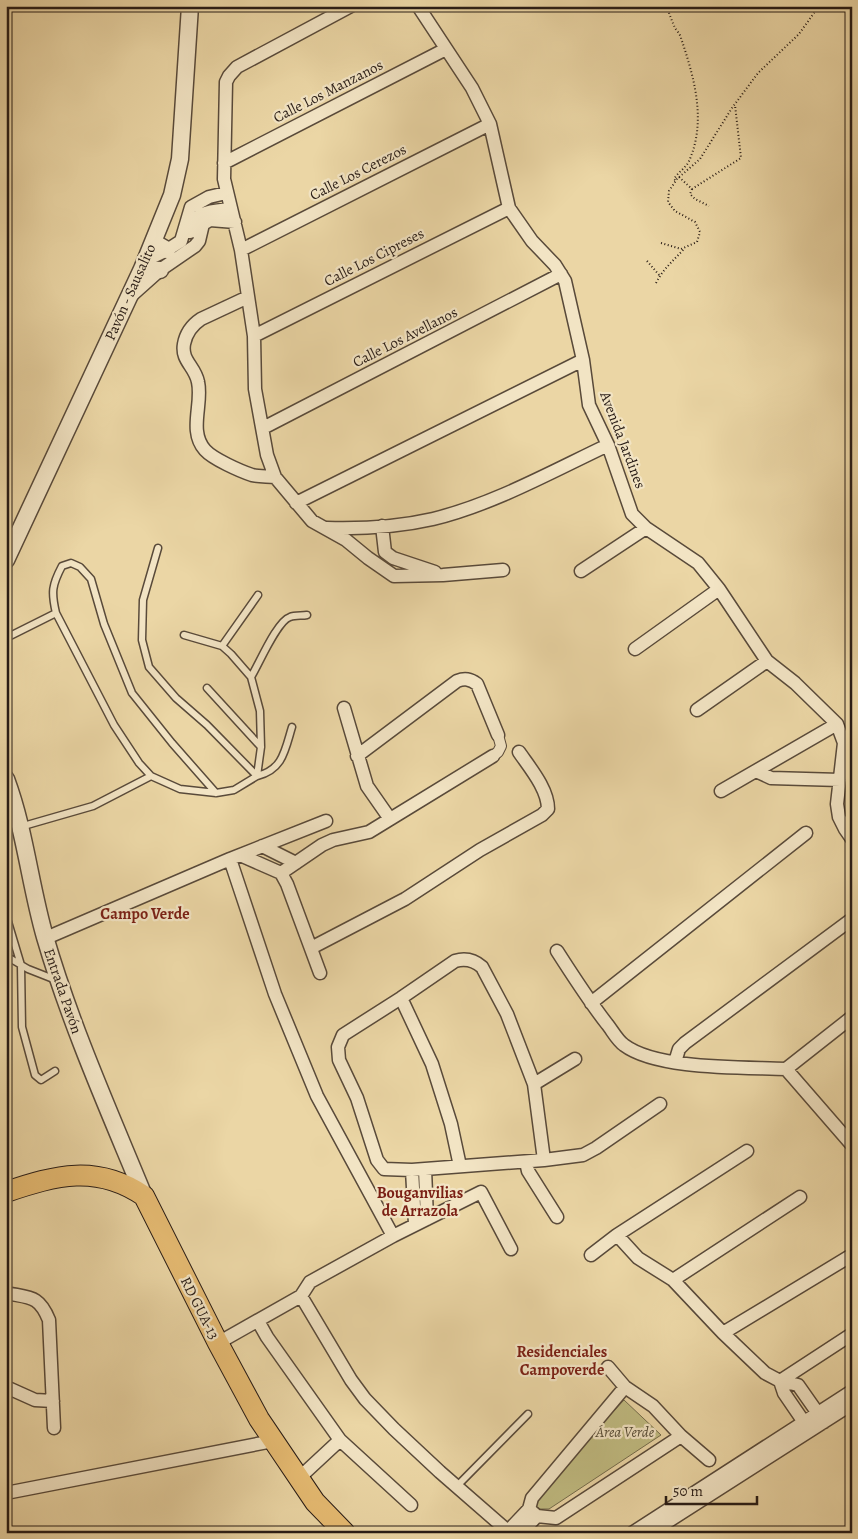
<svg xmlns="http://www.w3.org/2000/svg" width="858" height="1539" font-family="Alegreya,serif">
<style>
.green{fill:#c0bb81;stroke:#746c4c}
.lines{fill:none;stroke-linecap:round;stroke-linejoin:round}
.service-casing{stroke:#594a3a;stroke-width:9}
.pedestrian-casing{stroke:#594a3a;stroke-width:12}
.minor-casing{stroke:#594a3a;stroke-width:15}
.tertiary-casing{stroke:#594a3a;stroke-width:19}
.primary-casing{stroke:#281c16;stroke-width:22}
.path{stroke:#281c16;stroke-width:2;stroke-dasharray:1 2.5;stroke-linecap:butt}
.service{stroke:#f2e4c4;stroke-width:6}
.pedestrian{stroke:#f2e4c4;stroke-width:10}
.minor{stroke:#f2e4c4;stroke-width:12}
.tertiary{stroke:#f2e4c4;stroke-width:16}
.primary{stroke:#e6bb72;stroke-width:20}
.labels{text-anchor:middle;stroke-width:4.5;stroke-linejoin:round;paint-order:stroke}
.street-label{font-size:15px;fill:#281c16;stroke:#f2e4c4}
.park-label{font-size:15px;font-style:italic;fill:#564c36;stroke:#f2e4c4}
.neighbourhood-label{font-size:16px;font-weight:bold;fill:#7a1f14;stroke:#f2e4c4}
</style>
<rect width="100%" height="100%" fill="#ebd6a5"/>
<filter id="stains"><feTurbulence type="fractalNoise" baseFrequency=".004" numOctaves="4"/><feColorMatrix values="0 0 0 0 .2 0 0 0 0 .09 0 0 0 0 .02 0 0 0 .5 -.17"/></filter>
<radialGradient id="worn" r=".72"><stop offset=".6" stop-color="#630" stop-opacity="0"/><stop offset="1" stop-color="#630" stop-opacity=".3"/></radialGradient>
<!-- green -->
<path class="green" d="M624,1400L661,1435L549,1509H539L535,1504L536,1494Z"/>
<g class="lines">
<defs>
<path id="service" d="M158,548L143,600L142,640L149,667L176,698L207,725L257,776C283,770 285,750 292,727
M56,613C51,592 52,585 62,566L71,563L80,567L91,579L104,624L132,693L172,743L216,793
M6,638L56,613L114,725L139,763L151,776L180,789L216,793L234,790L257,776L261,747L260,711L251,677L231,654L222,646L184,635
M222,646L258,595
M251,677C259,664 277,621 290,617C295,615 302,616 307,615
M207,688L261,747
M20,827L93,806L151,776
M6,915L21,965L22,1027L35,1075L41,1080L55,1071
M6,956L28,969L56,980
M457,1486L528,1414"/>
<path id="pedestrian" d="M493,756L498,752L501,746L498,735"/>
<path id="minor" d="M351,6L237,67L229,76L226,82L224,179L241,250L254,336L255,389L267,455L275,477L312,521L346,540L368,558L394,576L443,575L503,570
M418,6L472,88L490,124L509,208L532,241L555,265L565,281L583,360L589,405L608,445L632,514L646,528L698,563L719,589L767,661L795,683L837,724L844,743L837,804L839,817L845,829L852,839
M224,163L446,49
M190,232C194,210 213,211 231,209
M241,250L490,124
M146,260L167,250L181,241L191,207L209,197L226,193
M132,295L160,270L195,246L199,241L203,224L210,220L235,222
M248,297L201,319C192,325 186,333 184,344C181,361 195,366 198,382C203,404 188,431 205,450C213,459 240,471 252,475C259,477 268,476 275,477
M254,336L509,208
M263,428L561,274
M296,503L583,360
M382,526L385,552L393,558L435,572
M327,528C362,529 398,527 433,519C494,504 551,472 608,445
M581,571L646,528
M635,649L719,589
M344,708L367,786L390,819
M697,710L767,661
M357,756L457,681C465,678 470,679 477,684L498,735
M756,771L771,778L840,780
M721,791L837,724
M262,846L296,863
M240,855L281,873L287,884L320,973
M230,859L275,994L317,1096L393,1236
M281,873L322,845L333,840L369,832L493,756
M46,938L230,859L326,821
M311,948L405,899L480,850L542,815L548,809C548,789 530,768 519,752
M557,951C573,976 589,1001 607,1024C612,1030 617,1040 624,1045C657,1070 744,1067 786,1069L852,1145
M401,998L432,1064L451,1124L460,1166
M591,1003L806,833
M675,1062L679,1049L685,1043L852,919
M786,1069L852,1017
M534,1084L575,1059
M544,1160L534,1084L507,1014L482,967C474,960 465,958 455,961L401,998L343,1035L338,1047L339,1060L357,1098L377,1160L384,1169L412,1170L544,1160L583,1155L596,1148L660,1104
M526,1162L528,1171L557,1217
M425,1169L427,1219
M412,1170L415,1224
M617,1235L638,1258L673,1280L723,1333L765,1373L780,1381L798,1385L824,1422
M591,1255L617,1235L747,1151
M673,1280L800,1197
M6,1293C30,1298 39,1295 49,1320L54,1428
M301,1296L351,1380L365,1399L394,1429L440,1472L510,1533
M258,1321L267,1337L340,1440L411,1505
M723,1333L852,1255
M218,1343L301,1296L310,1282L393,1236L481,1192L511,1249
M608,1367L625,1387L653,1406L681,1436L709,1460
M780,1381L852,1334
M780,1381L784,1393L808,1428
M6,1387L35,1400L53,1401
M625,1387L532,1498L529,1509L537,1516L556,1518L681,1436
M298,1479L340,1440
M6,1493L273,1441
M508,1531L529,1509
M521,1533L537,1516
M632,1533L852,1391
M650,1533L852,1404
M849,1533L852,1531"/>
<path id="tertiary" d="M153,242L167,250
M142,269L160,270
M6,560L142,269L172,195L180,159L190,6
M6,779C25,830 30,885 45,937C71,1026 109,1111 144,1196"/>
<path id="primary" d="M6,1192C56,1175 97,1164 144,1196L218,1343L259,1419L315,1502L345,1533"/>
</defs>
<!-- service casing -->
<use href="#service" class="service-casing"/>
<!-- pedestrian casing -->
<use href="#pedestrian" class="pedestrian-casing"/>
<!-- minor casing -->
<use href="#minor" class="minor-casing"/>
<!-- tertiary casing -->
<use href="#tertiary" class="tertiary-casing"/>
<!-- primary casing -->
<use href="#primary" class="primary-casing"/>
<!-- path -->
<path class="path" d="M667,6C669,14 672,21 675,28C677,31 680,34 681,38C694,77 707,121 689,161C686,168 678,172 674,179L676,181
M679,177L692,189L741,158L735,105
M692,189L690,194L695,199L709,206
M661,243L681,249L697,242L700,232L695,222L675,211L668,202L669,191L677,179L700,159L732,108L758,73L799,34L819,6
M647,261L660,276
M656,283C663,269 674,260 684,249"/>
<!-- service -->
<use href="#service" class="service"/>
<!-- pedestrian -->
<use href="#pedestrian" class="pedestrian"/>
<!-- minor -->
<use href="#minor" class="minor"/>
<!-- tertiary -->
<use href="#tertiary" class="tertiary"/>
<!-- primary -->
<use href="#primary" class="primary"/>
</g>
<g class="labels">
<!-- street labels -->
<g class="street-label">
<text transform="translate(328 91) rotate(-27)" y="5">Calle Los Manzanos</text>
<text transform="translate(358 172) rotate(-27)" y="5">Calle Los Cerezos</text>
<text transform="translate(374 257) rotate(-27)" y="5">Calle Los Cipreses</text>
<text transform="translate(130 292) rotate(-66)" y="5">Pavón - Sausalito</text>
<text transform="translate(405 337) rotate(-27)" y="5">Calle Los Avellanos</text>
<text transform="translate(623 440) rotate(69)" y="5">Avenida Jardines</text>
<text transform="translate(63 991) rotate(71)" y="5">Entrada Pavón</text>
<text transform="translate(200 1308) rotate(63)" y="5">RD GUA-13</text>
</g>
<!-- park labels -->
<g class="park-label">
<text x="625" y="1437">Área Verde</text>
</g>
<!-- neighbourhood labels -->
<g class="neighbourhood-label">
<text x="145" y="919">Campo Verde</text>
<text x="420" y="1198">Bouganvilias<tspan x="420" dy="18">de Arrazola</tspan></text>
<text x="562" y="1357">Residenciales<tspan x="562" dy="18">Campoverde</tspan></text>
</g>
</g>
<!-- margin -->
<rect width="858" height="1539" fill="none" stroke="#ebd6a5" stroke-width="25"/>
<rect x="8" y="8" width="843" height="1524" fill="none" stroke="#281c16" stroke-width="2.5"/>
<rect x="12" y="12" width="833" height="1514" fill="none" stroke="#281c16"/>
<!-- scale -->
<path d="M666 1496v8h91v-8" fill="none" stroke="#281c16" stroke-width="2.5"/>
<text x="673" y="1496" font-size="15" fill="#281c16" stroke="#f2e4c4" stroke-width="4" paint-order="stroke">50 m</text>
<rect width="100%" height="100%" filter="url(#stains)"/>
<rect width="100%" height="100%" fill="url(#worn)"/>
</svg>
